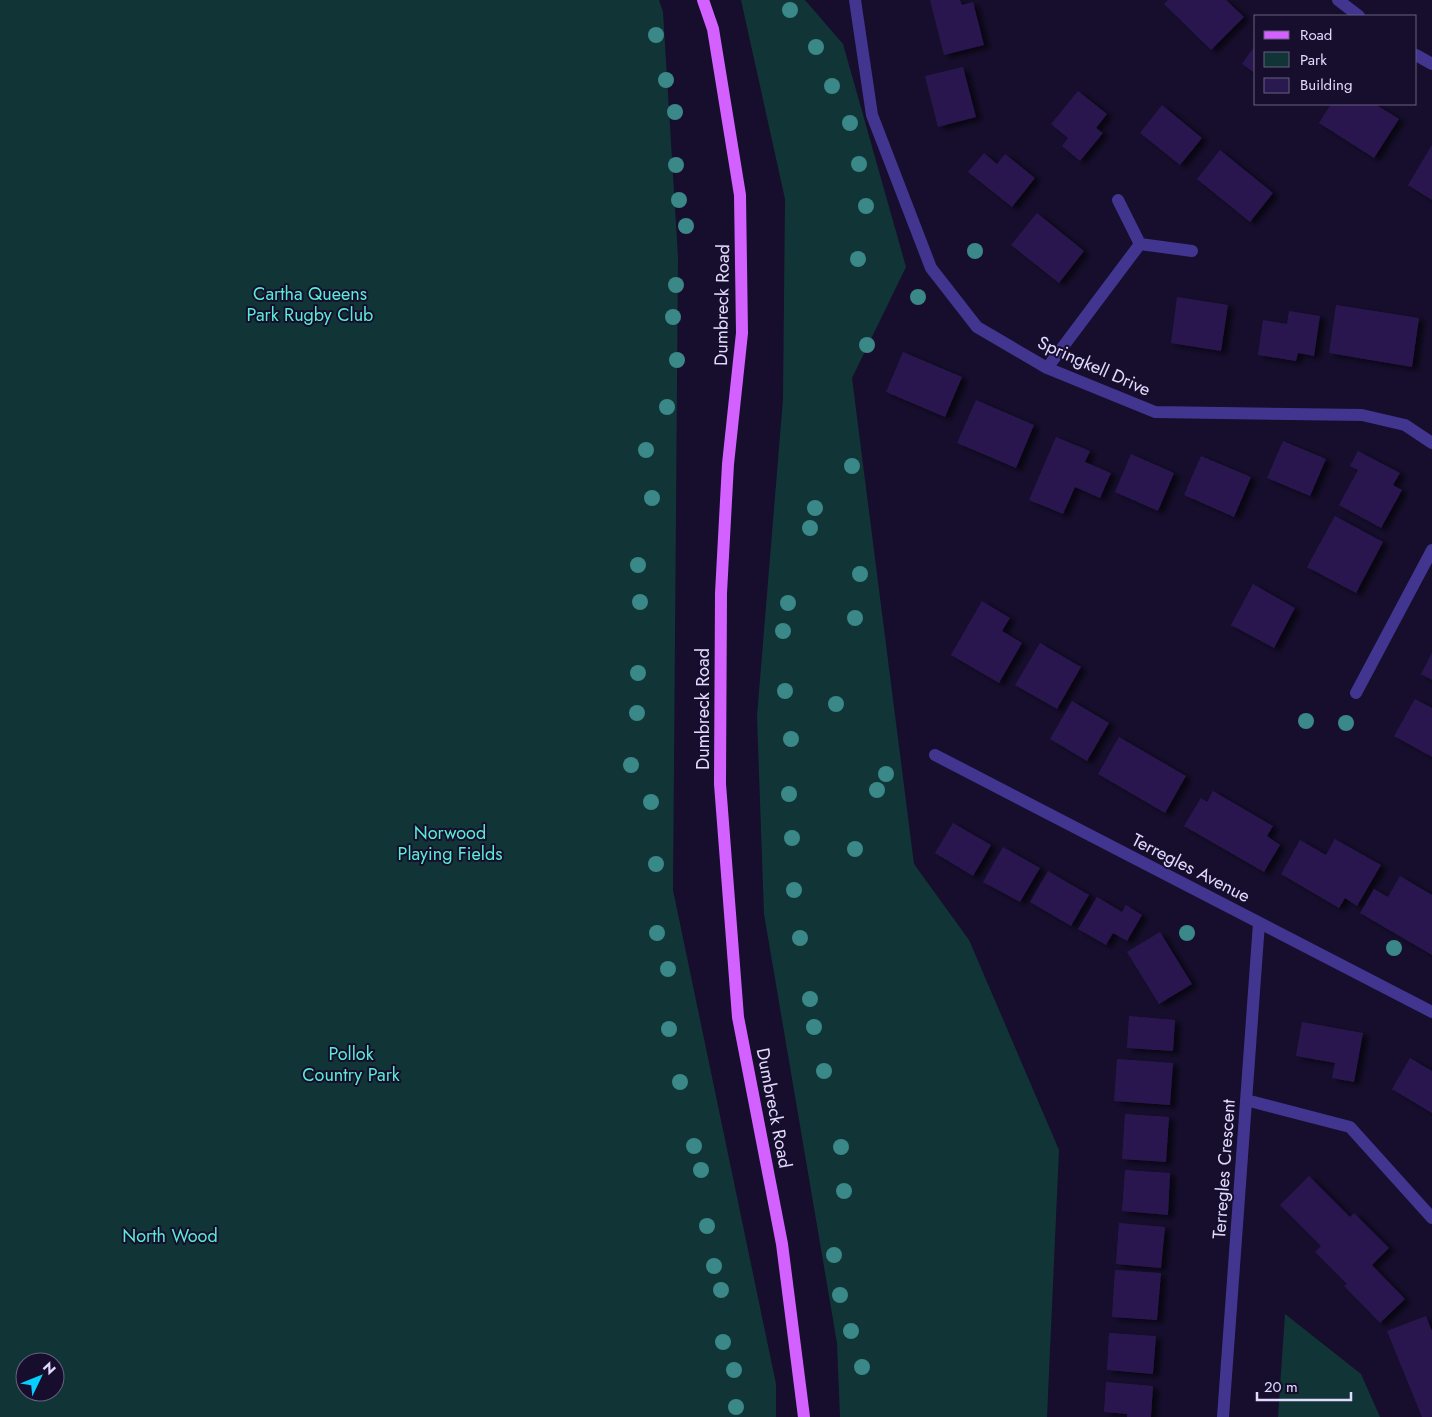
<svg xmlns="http://www.w3.org/2000/svg" width="1432" height="1417" font-family="Jost,sans-serif">
<style>
.green{fill:#113537;fill-rule:evenodd}
.building{fill:#29194f;filter:url(#shadow)}
.lines{fill:none;stroke-linecap:round;stroke-linejoin:round}
.minor{stroke:#413590;stroke-width:12}
.major{stroke:#d361ff;stroke-width:12}
.tree{fill:#3b8889}
.labels{text-anchor:middle;stroke-width:4;stroke-linejoin:round;paint-order:stroke}
.park-label{font-size:18px;fill:#59ecd5;stroke:#160e2c}
.street-label{font-size:18px;fill:#e1daff;stroke:#160e2c}
</style>
<defs>
<filter id="shadow"><feDropShadow dx="5.5" dy="3" stdDeviation="2.5" flood-color="#0009"/></filter>
</defs>
<rect width="100%" height="100%" fill="#160e2c"/>
<!-- green -->
<path class="green" d="M0,0H659L663,12L678,257L673,890L776,1384V1417H0ZM25,1362H55V1392H25Z
M741,0H805L843,44L906,267L852,378L914,864L969,940L1059,1150L1047,1417H840L837,1343L764,914L757,716L783,399L785,199Z
M1285,1314L1361,1374L1380,1417H1278Z"/>
<!-- building -->
<path class="building" d="M930,0H960L962,5L973,2L984,45L944,55Z
M1168,0H1226L1244,17L1211,50L1164,4Z
M1256,44V74L1242,64Z
M963,67L976,117L938,127L925,76Z
M1078,91L1107,114L1096,128L1103,133L1080,161L1062,146L1068,138L1051,124Z
M1331,104H1375L1399,119L1374,158L1319,123Z
M1162,105L1202,138L1180,165L1140,133Z
M1432,145V200L1408,185Z
M1220,150L1273,193L1250,222L1197,179Z
M984,153L997,164L1005,154L1035,178L1012,207L968,172Z
M1037,213L1084,251L1059,283L1011,245Z
M1177,297L1228,305L1221,351L1171,343Z
M1336,305L1419,318L1412,367L1329,353Z
M1289,311L1320,316L1314,356L1298,353L1296,361L1258,355L1263,320L1287,324Z
M903,352L962,377L945,417L886,392Z
M976,400L1034,425L1016,468L957,443Z
M1056,437L1090,451L1085,462L1111,473L1100,498L1075,487L1063,514L1029,500Z
M1283,441L1326,459L1310,496L1267,478Z
M1358,451L1400,473L1393,485L1402,490L1381,528L1339,505L1358,470L1350,466Z
M1131,454L1174,473L1158,511L1115,492Z
M1201,456L1251,477L1234,517L1184,495Z
M1335,516L1383,542L1356,593L1307,567Z
M1253,584L1295,608L1274,648L1231,625Z
M982,601L1010,618L1002,631L1022,643L999,683L951,655Z
M1040,643L1081,667L1057,709L1015,685Z
M1432,653V680L1421,674Z
M1415,699L1432,708V757L1394,736Z
M1072,701L1109,723L1087,761L1050,739Z
M1119,737L1186,776L1165,813L1098,774Z
M1213,791L1273,826L1267,836L1280,845L1264,872L1184,826L1201,798L1207,802Z
M953,823L991,845L973,876L935,853Z
M1335,839L1381,865L1357,906L1345,898L1339,908L1281,874L1300,840L1326,855Z
M1003,847L1040,868L1020,902L983,882Z
M1048,871L1089,895L1071,926L1030,902Z
M1400,876L1432,895V955L1360,913L1374,889L1388,897Z
M1097,897L1122,912L1126,905L1142,915L1127,941L1113,933L1106,945L1078,929Z
M1160,932L1192,984L1159,1004L1127,952Z
M1129,1016L1175,1020L1173,1051L1127,1048Z
M1302,1022L1363,1033L1354,1082L1332,1078L1335,1063L1296,1056Z
M1410,1058L1432,1071V1113L1392,1089Z
M1117,1059L1173,1063L1170,1105L1114,1101Z
M1125,1114L1169,1117L1166,1162L1122,1159Z
M1125,1170L1170,1173L1168,1215L1122,1211Z
M1309,1176L1350,1217L1354,1213L1389,1248L1372,1265L1405,1299L1380,1323L1344,1286L1347,1284L1315,1252L1321,1246L1280,1205Z
M1119,1223L1165,1227L1161,1268L1116,1264Z
M1115,1270L1161,1273L1157,1320L1112,1317Z
M1426,1316L1432,1331V1417H1422L1387,1331Z
M1109,1333L1156,1336L1153,1374L1107,1370Z
M1106,1382L1153,1386L1151,1417H1127V1414L1104,1412Z"/>
<g class="lines">
<!-- minor -->
<path class="minor" d="M855,0L872,115L931,268L977,327L1047,368L1155,412L1362,415L1405,425L1432,443
M1338,0L1359,16
M1416,55L1432,64
M1118,200L1140,244L1192,251
M1047,368L1140,244
M1356,693L1432,550
M935,755L1432,1012
M1246,1100L1350,1127L1432,1218
M1223,1417L1259,923"/>
<!-- major -->
<path class="major" d="M703,0L713,29L740,195L742,333L728,464L721,593L720,784L738,1017L782,1244L804,1417"/>
</g>
<!-- trees -->
<g class="tree">
<circle cx="790" cy="10" r="8"/>
<circle cx="656" cy="35" r="8"/>
<circle cx="816" cy="47" r="8"/>
<circle cx="666" cy="80" r="8"/>
<circle cx="832" cy="86" r="8"/>
<circle cx="675" cy="112" r="8"/>
<circle cx="850" cy="123" r="8"/>
<circle cx="859" cy="164" r="8"/>
<circle cx="676" cy="165" r="8"/>
<circle cx="679" cy="200" r="8"/>
<circle cx="866" cy="206" r="8"/>
<circle cx="686" cy="226" r="8"/>
<circle cx="975" cy="251" r="8"/>
<circle cx="858" cy="259" r="8"/>
<circle cx="676" cy="285" r="8"/>
<circle cx="918" cy="297" r="8"/>
<circle cx="673" cy="317" r="8"/>
<circle cx="867" cy="345" r="8"/>
<circle cx="677" cy="360" r="8"/>
<circle cx="667" cy="407" r="8"/>
<circle cx="646" cy="450" r="8"/>
<circle cx="852" cy="466" r="8"/>
<circle cx="652" cy="498" r="8"/>
<circle cx="815" cy="508" r="8"/>
<circle cx="810" cy="528" r="8"/>
<circle cx="638" cy="565" r="8"/>
<circle cx="860" cy="574" r="8"/>
<circle cx="640" cy="602" r="8"/>
<circle cx="788" cy="603" r="8"/>
<circle cx="855" cy="618" r="8"/>
<circle cx="783" cy="631" r="8"/>
<circle cx="638" cy="673" r="8"/>
<circle cx="785" cy="691" r="8"/>
<circle cx="836" cy="704" r="8"/>
<circle cx="637" cy="713" r="8"/>
<circle cx="1306" cy="721" r="8"/>
<circle cx="1346" cy="723" r="8"/>
<circle cx="791" cy="739" r="8"/>
<circle cx="631" cy="765" r="8"/>
<circle cx="886" cy="774" r="8"/>
<circle cx="877" cy="790" r="8"/>
<circle cx="789" cy="794" r="8"/>
<circle cx="651" cy="802" r="8"/>
<circle cx="792" cy="838" r="8"/>
<circle cx="855" cy="849" r="8"/>
<circle cx="656" cy="864" r="8"/>
<circle cx="794" cy="890" r="8"/>
<circle cx="657" cy="933" r="8"/>
<circle cx="1187" cy="933" r="8"/>
<circle cx="800" cy="938" r="8"/>
<circle cx="1394" cy="948" r="8"/>
<circle cx="668" cy="969" r="8"/>
<circle cx="810" cy="999" r="8"/>
<circle cx="814" cy="1027" r="8"/>
<circle cx="669" cy="1029" r="8"/>
<circle cx="824" cy="1071" r="8"/>
<circle cx="680" cy="1082" r="8"/>
<circle cx="694" cy="1146" r="8"/>
<circle cx="841" cy="1147" r="8"/>
<circle cx="701" cy="1170" r="8"/>
<circle cx="844" cy="1191" r="8"/>
<circle cx="707" cy="1226" r="8"/>
<circle cx="834" cy="1255" r="8"/>
<circle cx="714" cy="1266" r="8"/>
<circle cx="721" cy="1290" r="8"/>
<circle cx="840" cy="1295" r="8"/>
<circle cx="851" cy="1331" r="8"/>
<circle cx="723" cy="1342" r="8"/>
<circle cx="862" cy="1367" r="8"/>
<circle cx="734" cy="1370" r="8"/>
<circle cx="736" cy="1407" r="8"/>
</g>
<g class="labels">
<!-- park labels -->
<g class="park-label">
<text x="310" y="300">Cartha Queens<tspan x="310" dy="21">Park Rugby Club</tspan></text>
<text x="450" y="839">Norwood<tspan x="450" dy="21">Playing Fields</tspan></text>
<text x="351" y="1060">Pollok<tspan x="351" dy="21">Country Park</tspan></text>
<text x="170" y="1242">North Wood</text>
</g>
<!-- street labels -->
<g class="street-label">
<text transform="translate(722 305) rotate(-89)" y="6">Dumbreck Road</text>
<text transform="translate(1094 366) rotate(24)" y="6">Springkell Drive</text>
<text transform="translate(703 709) rotate(-90)" y="6">Dumbreck Road</text>
<text transform="translate(1191 868) rotate(27)" y="6">Terregles Avenue</text>
<text transform="translate(774 1108) rotate(79)" y="6">Dumbreck Road</text>
<text transform="translate(1224 1169) rotate(-86)" y="6">Terregles Crescent</text>
</g>
</g>
<!-- legend -->
<rect x="1254" y="15" width="162" height="90" fill="#160e2c" stroke="#676080"/>
<rect x="1264" y="31" width="25" height="8" fill="#d361ff" stroke="#676080"/>
<text x="1300" y="40" font-size="15" fill="#e1daff">Road</text>
<rect x="1264" y="52" width="25" height="15" fill="#113537" stroke="#676080"/>
<text x="1300" y="65" font-size="15" fill="#e1daff">Park</text>
<rect x="1264" y="78" width="25" height="15" fill="#29194f" stroke="#676080"/>
<text x="1300" y="90" font-size="15" fill="#e1daff">Building</text>
<!-- north arrow -->
<g transform="translate(40 1377) rotate(47)"><circle r="24" fill="#160e2c" stroke="#676080"/>
<path d="M0-4L9 19L0 12L-9 19Z" fill="#06cfff"/>
<text y="-8" font-size="14" font-weight="bold" text-anchor="middle" fill="#e1daff">N</text>
</g>
<!-- scale -->
<path d="M1257 1392v8h94v-8" fill="none" stroke="#e1daff" stroke-width="2.5"/>
<text x="1264" y="1392" font-size="15" fill="#e1daff" stroke="#160e2c" stroke-width="4" paint-order="stroke">20 m</text>
</svg>
